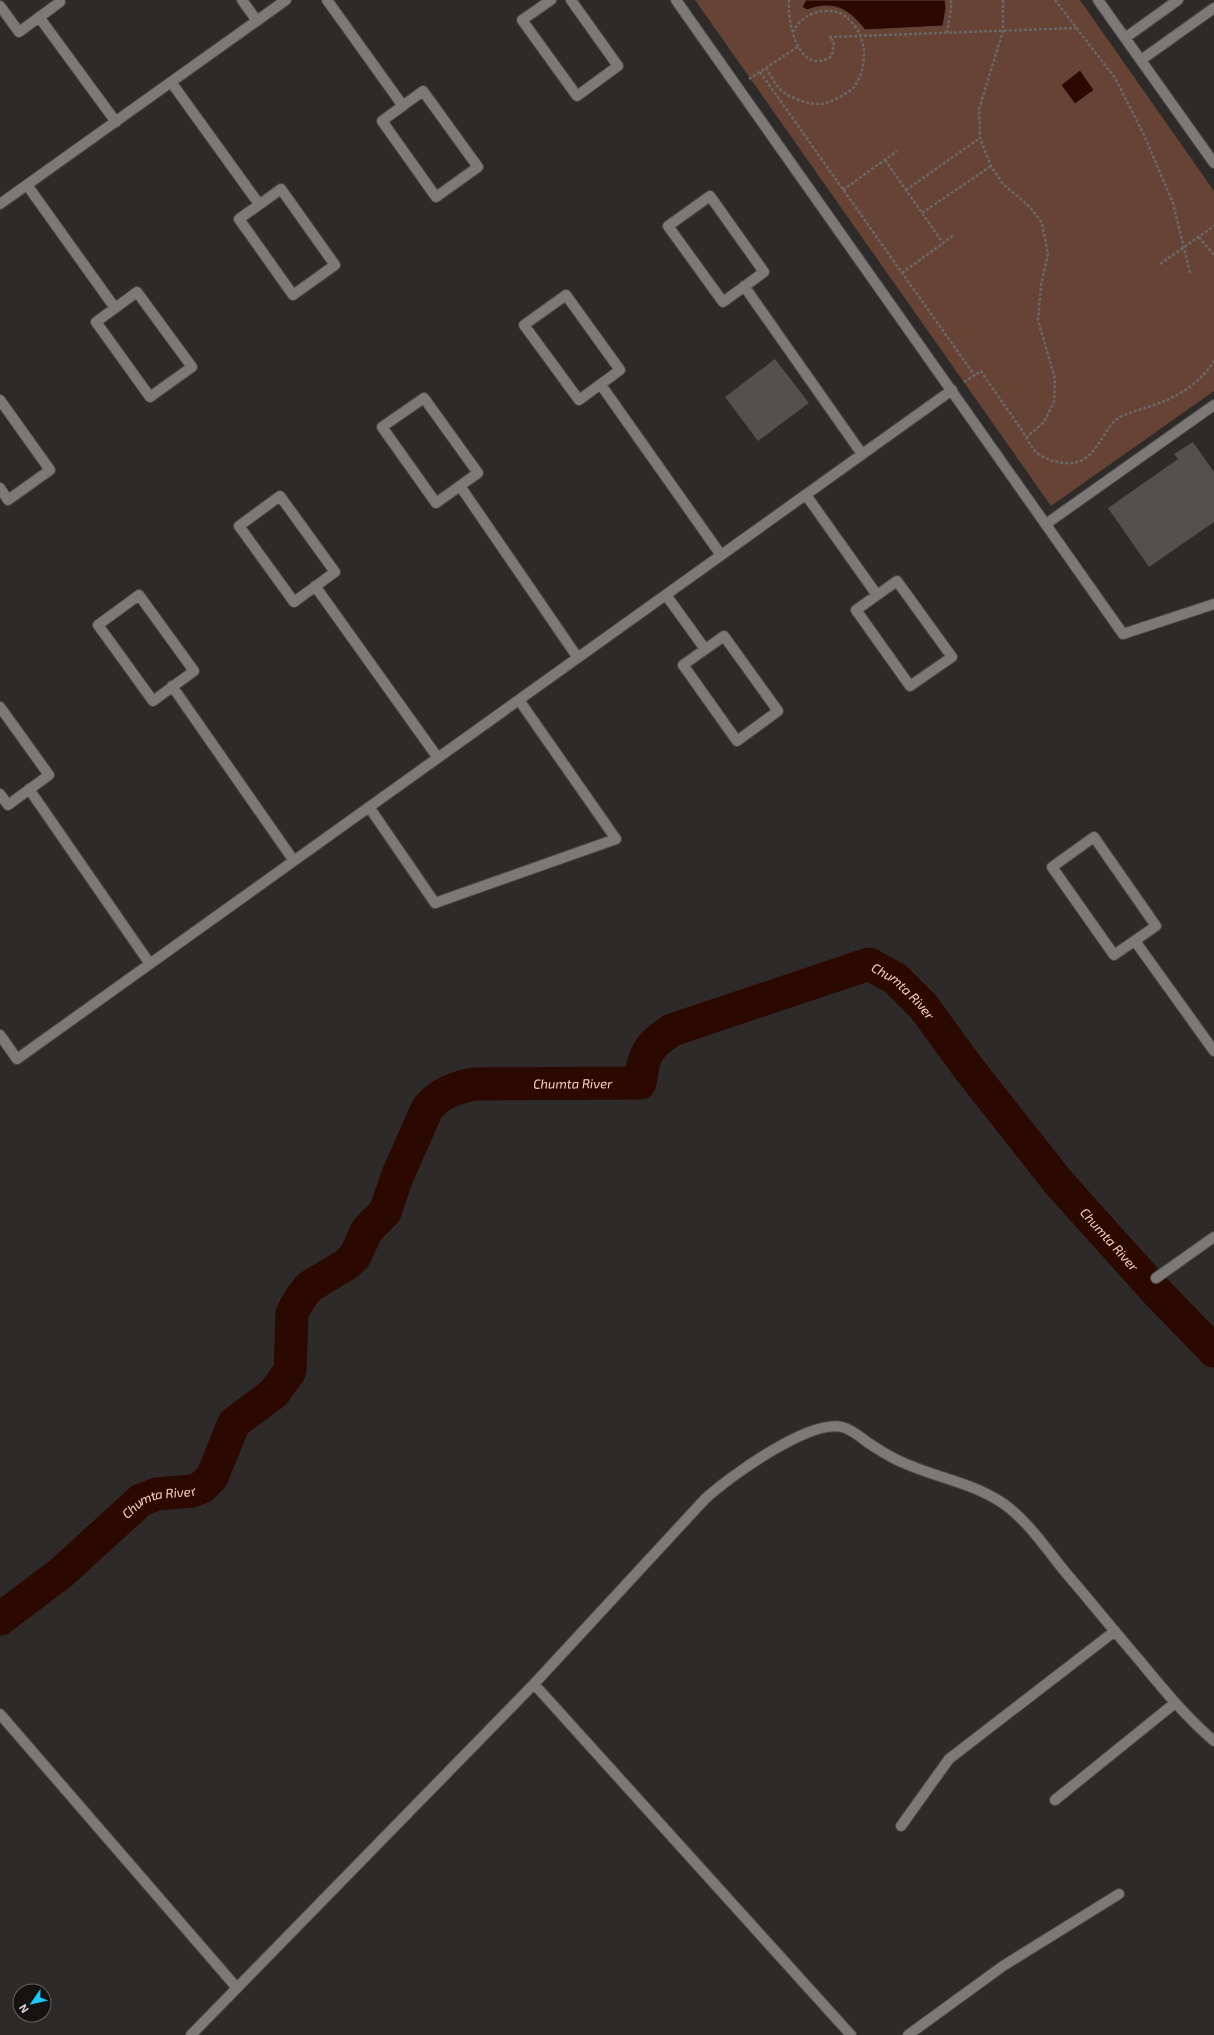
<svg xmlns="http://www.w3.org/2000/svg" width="1214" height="2035" font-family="'Exo 2',sans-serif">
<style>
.green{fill:#664334}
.water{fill:#2b0900;stroke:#5e463f}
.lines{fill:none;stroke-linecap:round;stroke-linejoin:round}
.river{stroke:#2b0900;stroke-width:33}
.building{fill:#53504f}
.minor-casing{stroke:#4b4847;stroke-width:12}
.path{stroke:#6a6867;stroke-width:2.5;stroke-dasharray:3 2;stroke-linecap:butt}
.minor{stroke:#7c7978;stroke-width:10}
.labels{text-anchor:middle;stroke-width:3.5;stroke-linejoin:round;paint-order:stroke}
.water-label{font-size:13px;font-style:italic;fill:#f6d4c5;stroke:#141312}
</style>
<rect width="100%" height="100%" fill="#2d2a29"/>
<!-- green -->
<path class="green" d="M695,0H1080L1214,191V391L1051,506Z"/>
<!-- water -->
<path class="water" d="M806,0H945L946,8L943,26L865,30C849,9 833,0 807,10L802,7Z
M1080,70L1094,90L1075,104L1061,85Z"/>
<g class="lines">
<!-- river -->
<path class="river" id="s1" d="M0,1619L61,1573L141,1500L157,1494L192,1491L202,1487L212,1477L234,1423L274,1393L290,1371L292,1313L301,1297L309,1287L347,1264L355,1256L367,1230L385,1212L397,1177L427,1109C439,1093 455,1088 474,1084L640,1083C644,1054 647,1046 672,1030L869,964L896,979L923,1006L969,1069L1059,1183L1155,1290L1214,1351"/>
</g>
<!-- building -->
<path class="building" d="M775,359L809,403L758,441L725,397Z
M1193,442L1214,472V522L1149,567L1108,508L1178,459L1174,454Z"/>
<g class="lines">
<defs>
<path id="minor" d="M242,0L257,21
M327,0L403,106
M551,0L522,20L577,96L618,66L571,0
M676,0L1123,634L1214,604
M1098,0L1214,163
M0,6L19,32L60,2L59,0
M39,17L116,122
M1125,38L1178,0
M1141,60L1214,8
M171,82L259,204
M423,91L478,167L436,197L382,121Z
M27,185L115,308
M281,189L335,265L293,295L239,219Z
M710,196L764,272L723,302L668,226Z
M0,204L286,0
M744,286L862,454
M137,292L192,367L150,397L96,322Z
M566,295L620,370L579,400L524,325Z
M601,385L721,555
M424,398L478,473L436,503L382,427Z
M0,400L50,470L8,500L0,488
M460,486L578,658
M806,495L877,595
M280,496L335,572L294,602L239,526Z
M1046,524L1214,405
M897,581L952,657L910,686L856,610Z
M315,586L438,758
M139,595L194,671L153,701L98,625Z
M666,595L705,649
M724,636L778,711L737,741L683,665Z
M172,686L294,861
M0,707L49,775L8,805L0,794
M29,789L150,964
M369,807L435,903L616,839L519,700
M1094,837L1156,926L1114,955L1052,867Z
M1135,941L1214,1051
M0,1035L17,1059L952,390
M1156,1278L1214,1237
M534,1684L851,2035
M0,1714L237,1988
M1055,1800L1175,1703
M901,1826L949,1759L1115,1631
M191,2035L534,1684L705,1499C729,1477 809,1419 842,1427C851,1429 859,1436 867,1442C879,1450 891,1458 904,1463C937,1478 974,1483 1004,1504C1029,1522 1047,1550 1066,1573C1091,1602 1115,1632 1140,1661C1163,1689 1186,1717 1214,1741
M908,2035L1003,1966L1119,1894"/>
</defs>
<!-- minor casing -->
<use href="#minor" class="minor-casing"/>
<!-- path -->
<path class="path" d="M789,0C787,23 799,78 832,56L834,41L829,38
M1003,0V31L979,109L980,138L991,166L1003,184L1030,207L1042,223L1048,254L1041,285L1038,320L1055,379L1054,402L1044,422L1027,437
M1055,0L1115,78L1144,135L1173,203L1190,273
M947,33L951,9V0
M829,37L1078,28
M766,68C771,75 775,85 782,91C790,98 807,104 819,104C826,105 849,93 854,87C867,69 868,40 853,24C845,14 837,10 824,11C811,12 798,20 793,32
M760,72L975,376
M749,79L799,46
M885,160L943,243
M843,190L897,151
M906,190L980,138
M922,213L991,166
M1199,237L1214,255
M1160,264L1214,226
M902,273L954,235
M964,382L981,371C994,391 1008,410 1021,429C1026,436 1030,446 1036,452C1049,463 1074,468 1087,457C1101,446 1107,423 1122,416C1133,411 1143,409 1154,405C1178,397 1200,383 1214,361"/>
<!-- minor -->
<use href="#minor" class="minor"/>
</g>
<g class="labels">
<!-- water labels -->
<g class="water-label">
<text dy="5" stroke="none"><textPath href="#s1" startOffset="1245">Chumta River</textPath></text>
<text dy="5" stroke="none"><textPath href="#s1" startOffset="861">Chumta River</textPath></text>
<text dy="5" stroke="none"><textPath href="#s1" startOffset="1569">Chumta River</textPath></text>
<text dy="5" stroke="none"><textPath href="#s1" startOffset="201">Chumta River</textPath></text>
</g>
</g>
<!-- north arrow -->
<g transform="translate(32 2003) rotate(236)"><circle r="19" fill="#141312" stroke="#61605f"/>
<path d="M0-3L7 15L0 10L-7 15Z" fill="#1bc9fc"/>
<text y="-6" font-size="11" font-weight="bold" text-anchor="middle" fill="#d5d3d3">N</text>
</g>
</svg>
